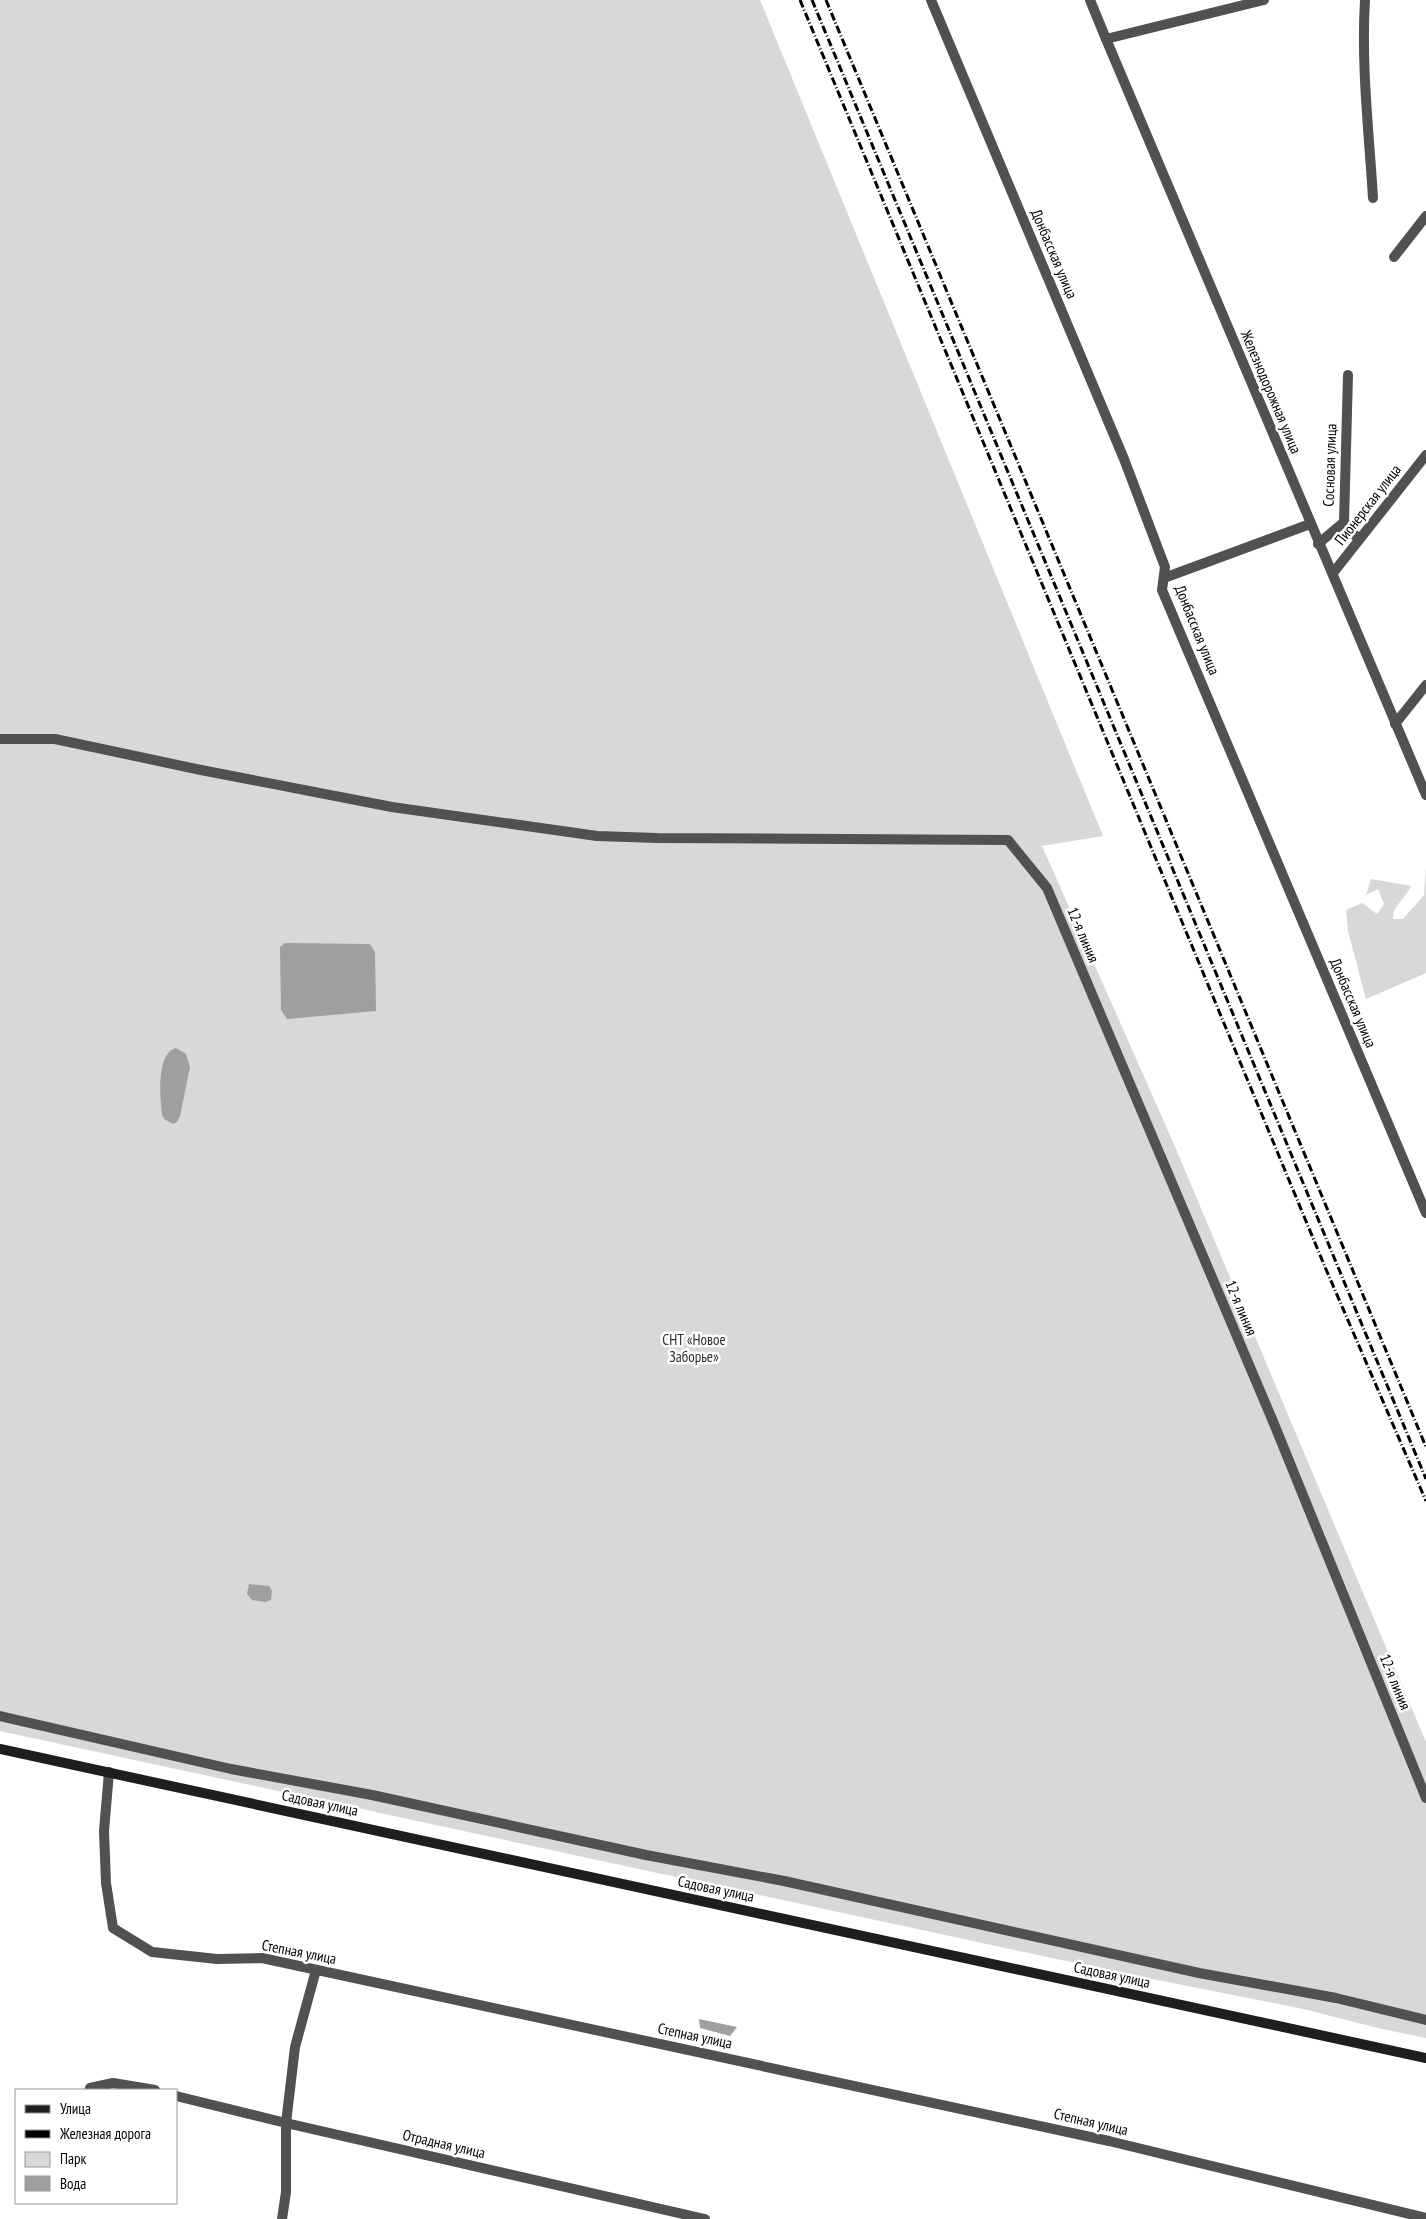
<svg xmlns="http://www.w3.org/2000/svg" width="1426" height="2219" font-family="'PT Sans Narrow',sans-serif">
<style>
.green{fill:#d8d8d8}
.water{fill:#9f9f9f}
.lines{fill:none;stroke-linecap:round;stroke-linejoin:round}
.minor{stroke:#515151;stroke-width:10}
.tertiary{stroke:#515151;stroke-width:10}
.secondary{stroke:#1e1e1e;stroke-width:10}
.rail{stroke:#000;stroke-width:3;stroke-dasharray:8 2.5 1 2.5;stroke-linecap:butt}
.labels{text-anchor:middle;stroke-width:5;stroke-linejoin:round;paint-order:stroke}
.street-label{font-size:15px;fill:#000;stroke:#fff}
.park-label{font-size:15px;fill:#2f2f2f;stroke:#fff}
</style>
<rect width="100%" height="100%" fill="#fff"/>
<!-- green -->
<path class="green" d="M0,0H760L1103,836L1042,846L1173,1142L1426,1742V2038L1382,2029L1299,2008L1112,1971L0,1731Z
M1426,867V973L1366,999L1348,931L1346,910L1362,903L1377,914L1384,904L1378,889L1366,895L1371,879L1412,886L1394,910L1393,919H1403L1424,895Z"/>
<!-- water -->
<path class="water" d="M285,943L370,944L375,952L376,1011L287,1019L281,1010L280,947Z
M176,1048L186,1054L190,1067L180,1116L177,1122L173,1124L164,1119L162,1114C160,1098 156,1053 176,1048Z
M249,1584L269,1586L272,1591L271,1600L265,1602L252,1600L247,1594Z
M699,2019L737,2027L730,2036L700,2028Z"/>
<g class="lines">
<!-- minor -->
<path class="minor" d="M931,0L1124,459L1165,567L1162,590L1426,1213
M1090,0L1106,39
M1365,0C1361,66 1369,132 1373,198
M1394,257L1426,216
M1344,522L1359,540
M1318,544L1344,522L1348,375
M1333,573L1426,455
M1164,578L1310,524
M1395,724L1426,685
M0,739H55L201,770L392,807L597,836L657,838L1008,840L1047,888L1272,1419L1426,1798
M0,1716L231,1769L372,1795L646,1855L784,1881L1199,1973L1336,1998L1426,2020
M109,1772L104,1831L106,1883L113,1928L152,1952L217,1959L262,1958L1109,2141L1426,2218
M90,2088L113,2083L155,2090
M176,2096L286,2123L705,2219
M282,2219L286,2192V2123L295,2047L316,1970"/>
<!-- tertiary -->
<path class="tertiary" d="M1264,0L1106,39L1426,795"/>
<!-- secondary -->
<path class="secondary" d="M0,1749L1426,2058"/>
<!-- rail -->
<path class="rail" d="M800,0L1325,1267L1426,1501
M812,0L1426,1479
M826,0L1426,1447"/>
</g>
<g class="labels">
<!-- street labels -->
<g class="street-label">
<text transform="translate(1054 254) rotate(67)" y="5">Донбасская улица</text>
<text transform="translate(1271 392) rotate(67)" y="5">Железнодорожная улица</text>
<text transform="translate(1330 465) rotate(-88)" y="5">Сосновая улица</text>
<text transform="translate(1368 505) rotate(-52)" y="5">Пионерская улица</text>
<text transform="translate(1197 630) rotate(68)" y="5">Донбасская улица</text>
<text transform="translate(1083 935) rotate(67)" y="5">12-я линия</text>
<text transform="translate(1353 1003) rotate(67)" y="5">Донбасская улица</text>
<text transform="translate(1241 1308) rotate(67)" y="5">12-я линия</text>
<text transform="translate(1395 1682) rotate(68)" y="5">12-я линия</text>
<text transform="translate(320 1803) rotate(12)" y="5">Садовая улица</text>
<text transform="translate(716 1889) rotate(12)" y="5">Садовая улица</text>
<text transform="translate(299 1952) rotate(11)" y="5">Степная улица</text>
<text transform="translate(1112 1975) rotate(12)" y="5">Садовая улица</text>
<text transform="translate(695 2036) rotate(12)" y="5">Степная улица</text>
<text transform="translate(1091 2122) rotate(13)" y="5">Степная улица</text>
<text transform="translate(444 2144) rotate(13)" y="5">Отрадная улица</text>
</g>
<!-- park labels -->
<g class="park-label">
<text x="694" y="1345">СНТ «Новое<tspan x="694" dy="17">Заборье»</tspan></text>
</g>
</g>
<!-- legend -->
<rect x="15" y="2089" width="162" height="115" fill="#ffffff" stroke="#999999"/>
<rect x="25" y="2105" width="25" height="8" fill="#1e1e1e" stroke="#999999"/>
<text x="60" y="2114" font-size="15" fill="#000000">Улица</text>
<rect x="25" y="2130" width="25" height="8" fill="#000000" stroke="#999999"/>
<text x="60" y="2139" font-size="15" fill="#000000">Железная дорога</text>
<rect x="25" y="2152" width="25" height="15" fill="#d8d8d8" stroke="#999999"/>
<text x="60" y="2164" font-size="15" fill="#000000">Парк</text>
<rect x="25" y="2176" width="25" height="15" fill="#9f9f9f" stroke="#999999"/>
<text x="60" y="2189" font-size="15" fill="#000000">Вода</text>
</svg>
